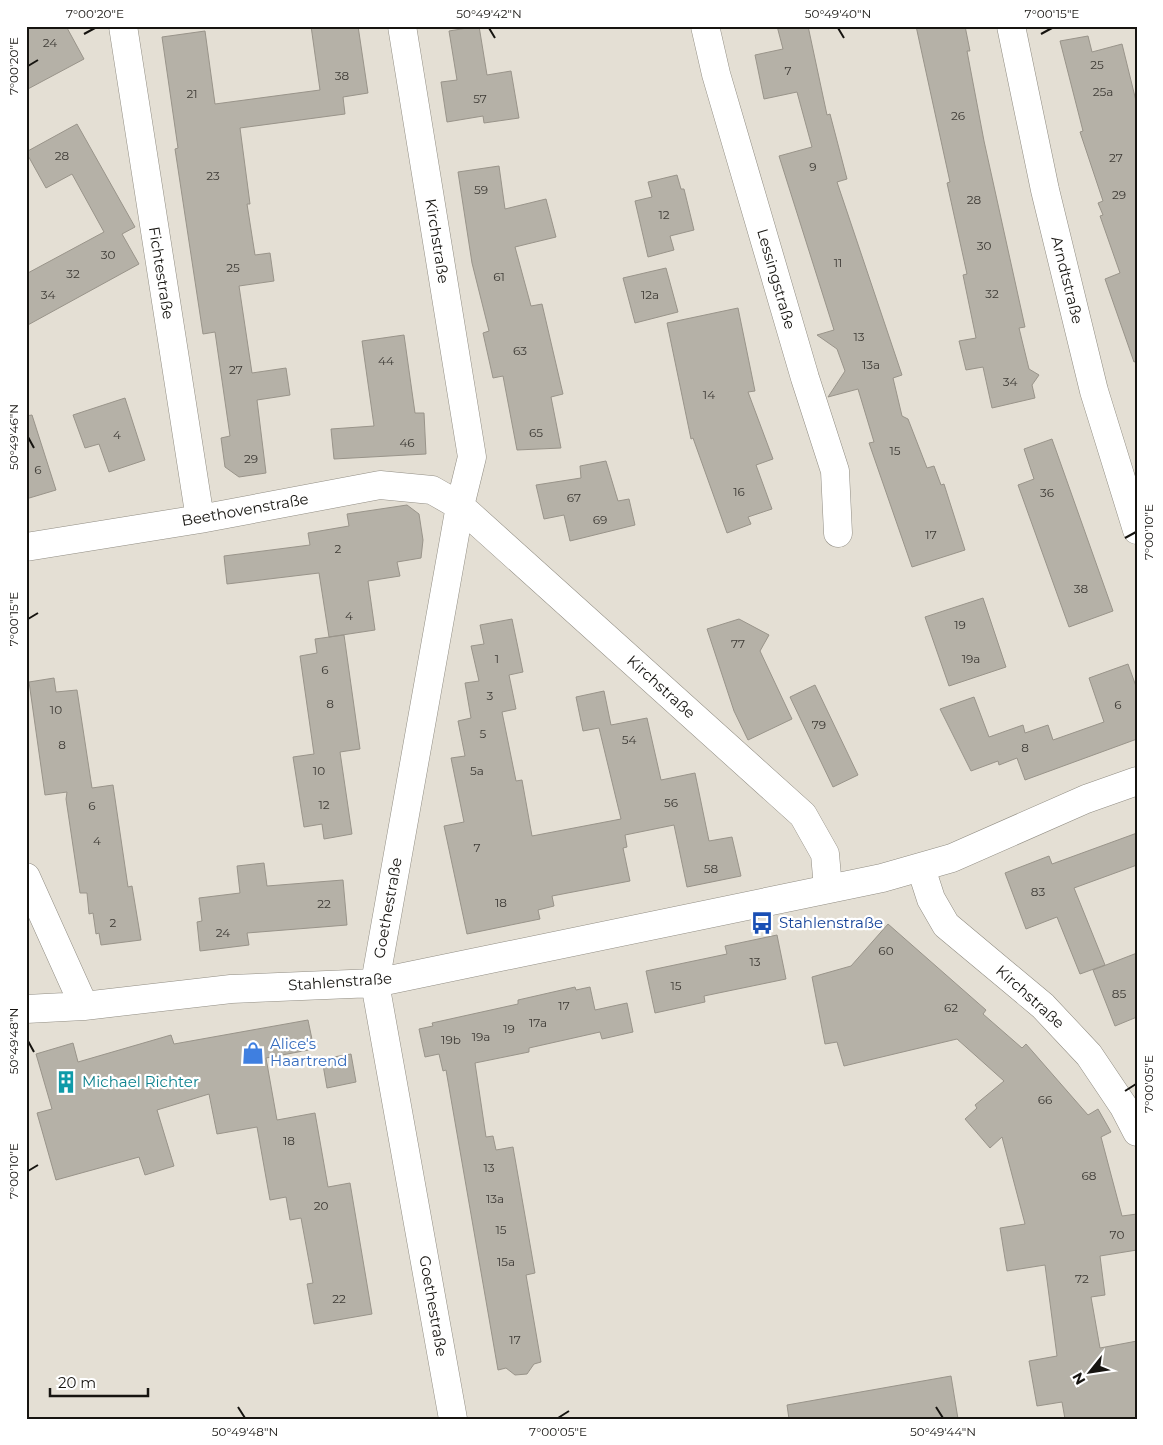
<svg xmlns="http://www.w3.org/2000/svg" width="1163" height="1445" font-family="Montserrat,sans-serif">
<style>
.building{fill:#b5b1a7;stroke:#99948a}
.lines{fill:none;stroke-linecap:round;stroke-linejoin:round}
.minor-casing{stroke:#918d83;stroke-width:29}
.minor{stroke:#fff;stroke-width:28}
.ticks{fill:none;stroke:#161410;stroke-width:2}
.labels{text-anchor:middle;stroke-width:4.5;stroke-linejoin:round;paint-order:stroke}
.number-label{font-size:12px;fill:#3e3b36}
.street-label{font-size:15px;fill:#161410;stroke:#fff}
.transit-label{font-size:15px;fill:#164399;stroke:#fff;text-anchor:start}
.shop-label{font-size:15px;fill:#366cbe;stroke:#fff;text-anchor:start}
.culture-label{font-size:15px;fill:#0d838f;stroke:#fff;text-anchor:start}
.neatline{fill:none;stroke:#161410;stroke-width:2}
.ticks-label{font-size:12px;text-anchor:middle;fill:#161410}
</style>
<rect width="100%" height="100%" fill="#e4dfd4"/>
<!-- building -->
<path class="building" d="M26,26H66L84,59L26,90Z
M311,26H358L368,93L343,97L345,114L240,128L250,204H247L255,255L270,253L274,281L239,286L252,373L286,368L290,395L257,400L266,473L239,477L225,467L221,438L230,436L215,332L203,334L175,149L178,148L162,37L205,31L215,104L320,90Z
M479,26L487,75L511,71L519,118L484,123L483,116L447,122L441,82L457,80L449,31Z
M777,26H808L827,115L830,114L847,179L837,182L902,375L893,378L902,416L908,419L927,468L934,466L941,485L944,484L965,550L912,567L869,443L874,442L858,389L828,397L845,371L837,349L817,335L834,330L779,156L812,147L797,92L764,99L755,55L783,49Z
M916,26H965L970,51H967L984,141L1025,327L1019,328L1029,369L1039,375L1032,385L1035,398L992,408L983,367L966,370L959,341L976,338L963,275L967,274L947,183L950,182Z
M1088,36L1092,52L1122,44L1137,105V361L1134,362L1105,279L1120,273L1100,216L1103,215L1098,203L1103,201L1080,132L1083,131L1060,41Z
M77,124L135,227L122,234L139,264L26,326V274L104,232L72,174L46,188L26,152Z
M499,166L505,209L546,199L556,237L515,247L531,306L542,304L563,394L551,397L561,448L517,450L503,376L493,378L483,333L489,331L472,263L458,172Z
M677,175L681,189H684L694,230L670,236L674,250L648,257L635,201L652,197L648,182Z
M666,268L678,312L635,323L623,278Z
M738,308L755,391L748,392L773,459L756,465L772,509L748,517L751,524L727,533L693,438L691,439L667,323Z
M404,335L415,413H424L426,454L334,459L331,429L374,426L362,341Z
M125,398L145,460L109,472L99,444L85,448L73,415Z
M32,415L56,490L26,499V416Z
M1052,439L1113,611L1069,627L1018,485L1034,479L1024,449Z
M606,461L618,501L629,499L635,525L570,541L564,515L544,519L536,485L581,478L580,466Z
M407,505L419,514L423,540L421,558L397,562L400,576L368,581L375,630L329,637L319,573L227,584L224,556L310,545L308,533L349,526L347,514Z
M983,598L1006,667L949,686L925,617Z
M512,619L523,672L509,675L516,709L502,712L516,781L522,780L532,836L621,819L599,728L583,731L576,697L604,691L611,725L647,718L661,780L695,773L709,841L732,837L741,876L687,887L674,825L625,835L627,847L623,848L630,881L552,896L554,906L538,910L540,919L467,934L444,826L464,822L451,758L465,756L458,721L471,718L465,683L479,681L471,646L484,644L480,625Z
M739,619L769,635L760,651L792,719L748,740L734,711L707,629Z
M344,635L360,749L340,752L352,834L324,839L322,824L304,827L293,757L314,754L300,656L317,653L315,639Z
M1128,664L1137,689V739L1025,780L1017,758L999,765L998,761L971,771L940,709L974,697L989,737L1023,725L1025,733L1048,725L1053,740L1104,722L1089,678Z
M54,678L56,692L77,690L92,788L113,785L128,887L132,886L141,940L101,945L99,933L96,934L93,913L89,914L87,893H80L66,799L67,792L45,795L29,682Z
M815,685L858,775L833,787L790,697Z
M1137,833V865L1074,888L1105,965L1080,974L1057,917L1026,929L1005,873L1049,856L1052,864Z
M264,863L267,886L343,880L347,925L247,933L249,945L200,951L197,922L202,921L199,898L240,893L237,866Z
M888,924L986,1010L983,1014L1022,1048L1026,1044L1088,1115L1098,1109L1111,1132L1101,1137L1122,1216L1137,1214V1250L1100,1256L1105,1295L1091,1297L1100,1348L1137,1341V1419H1065L1062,1402L1037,1406L1029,1361L1057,1356L1045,1265L1007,1271L1000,1228L1025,1224L1002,1137L990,1148L965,1119L977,1108L975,1105L1004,1081L957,1039L844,1066L837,1042L825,1044L812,977L851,966Z
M777,935L786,979L704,996L705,1002L655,1013L646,971L727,954L725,946Z
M1137,953V1017L1115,1026L1093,970Z
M575,987L576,990L590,987L595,1010L627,1003L633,1032L602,1039L600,1032L529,1048V1052L475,1063L486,1137L493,1136L496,1150L513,1147L535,1273L526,1275L541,1362L534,1364L527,1374L515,1375L506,1368L498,1370L446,1070L443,1071L439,1054L425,1057L419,1029L433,1026L432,1023L518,1004V1000Z
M308,1020L314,1049L266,1058L277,1120L315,1113L328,1187L350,1183L372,1314L314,1324L307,1284L313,1283L301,1218L290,1220L286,1197L270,1200L257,1127L217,1134L209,1094L157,1110L174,1166L145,1175L139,1157L56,1180L37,1113L52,1109L36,1054L73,1043L78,1062L171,1035L174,1044Z
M351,1054L356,1082L327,1088L322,1059Z
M951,1376L958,1419H789L787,1405Z"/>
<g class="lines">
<defs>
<path id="minor" d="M123,26L200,519
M402,26L472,457L460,506L375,983L453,1419
M705,26L716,74L805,378L835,471L838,533
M1011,26L1045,190L1094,391L1137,530
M26,547L200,519L380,485L432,490L460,506L803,815L825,854L828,888
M921,868L931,899L946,925L1043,1006L1089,1055L1124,1107L1137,1132
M26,877L84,1006
M26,1009L84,1006L231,989L375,983L882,878L952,858L1086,799L1137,781"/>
</defs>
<!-- minor casing -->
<use href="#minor" class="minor-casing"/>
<!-- minor -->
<use href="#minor" class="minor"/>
</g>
<!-- ticks -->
<path class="ticks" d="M489,28L495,38M838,28L844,38M84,34L95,28M1041,34L1052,28M28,66L38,60M28,437L34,448M1125,538L1136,532M28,619L38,613M28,1041L34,1052M1125,1091L1136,1084M28,1171L38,1165M238,1407L245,1418M936,1407L943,1418M558,1418L569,1411"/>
<!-- icons -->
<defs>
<symbol id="bus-bare" viewBox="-9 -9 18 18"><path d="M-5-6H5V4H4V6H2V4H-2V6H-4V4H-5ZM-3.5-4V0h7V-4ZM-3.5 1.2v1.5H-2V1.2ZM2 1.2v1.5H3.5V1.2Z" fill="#1a4fb4" stroke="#fff" stroke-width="2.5" paint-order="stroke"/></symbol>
<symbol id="shop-bare" viewBox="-9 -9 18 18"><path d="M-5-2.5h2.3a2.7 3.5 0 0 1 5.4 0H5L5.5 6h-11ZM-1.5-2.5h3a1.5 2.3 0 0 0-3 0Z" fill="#3f7fe0" stroke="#fff" stroke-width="2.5" paint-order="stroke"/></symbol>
<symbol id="building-bare" viewBox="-9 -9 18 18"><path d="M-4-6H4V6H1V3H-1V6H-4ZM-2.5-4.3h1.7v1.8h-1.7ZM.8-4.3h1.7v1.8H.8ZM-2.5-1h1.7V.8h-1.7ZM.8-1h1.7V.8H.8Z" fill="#0f9aa8" stroke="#fff" stroke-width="2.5" paint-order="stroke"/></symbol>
</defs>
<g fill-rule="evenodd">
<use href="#bus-bare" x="746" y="907" width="32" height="32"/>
<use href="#shop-bare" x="237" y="1037" width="32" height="32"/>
<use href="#building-bare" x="50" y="1066" width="32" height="32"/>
</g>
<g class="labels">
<!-- number labels -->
<g class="number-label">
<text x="50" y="47">24</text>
<text x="1097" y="69">25</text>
<text x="788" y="75">7</text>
<text x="342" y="80">38</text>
<text x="1103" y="96">25a</text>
<text x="192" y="98">21</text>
<text x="480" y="103">57</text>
<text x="958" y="120">26</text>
<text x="62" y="160">28</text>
<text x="1116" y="162">27</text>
<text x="813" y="171">9</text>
<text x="213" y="180">23</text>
<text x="481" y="194">59</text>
<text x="1119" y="199">29</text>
<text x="974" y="204">28</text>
<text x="664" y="219">12</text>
<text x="984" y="250">30</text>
<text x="108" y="259">30</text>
<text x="838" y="267">11</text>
<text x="233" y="272">25</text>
<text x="73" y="278">32</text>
<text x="499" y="281">61</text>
<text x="992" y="298">32</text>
<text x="48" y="299">34</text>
<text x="650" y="299">12a</text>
<text x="859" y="341">13</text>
<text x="520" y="355">63</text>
<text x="386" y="365">44</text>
<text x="871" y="369">13a</text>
<text x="236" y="374">27</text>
<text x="1010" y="386">34</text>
<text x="709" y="399">14</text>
<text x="536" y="437">65</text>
<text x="117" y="439">4</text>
<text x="407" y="447">46</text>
<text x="895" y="455">15</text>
<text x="251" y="463">29</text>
<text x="38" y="474">6</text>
<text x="739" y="496">16</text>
<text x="1047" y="497">36</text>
<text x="574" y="502">67</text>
<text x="600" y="524">69</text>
<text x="931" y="539">17</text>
<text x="338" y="553">2</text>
<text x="1081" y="593">38</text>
<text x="349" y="620">4</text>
<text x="960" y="629">19</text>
<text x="738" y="648">77</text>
<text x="497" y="663">1</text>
<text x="971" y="663">19a</text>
<text x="325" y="674">6</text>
<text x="490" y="700">3</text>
<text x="330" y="708">8</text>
<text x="1118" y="709">6</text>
<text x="56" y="714">10</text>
<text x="819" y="729">79</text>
<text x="483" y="738">5</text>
<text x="629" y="744">54</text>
<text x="62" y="749">8</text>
<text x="1025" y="752">8</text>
<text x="319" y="775">10</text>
<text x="477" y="775">5a</text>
<text x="671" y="807">56</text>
<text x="324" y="809">12</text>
<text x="92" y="810">6</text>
<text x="97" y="845">4</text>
<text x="477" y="852">7</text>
<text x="711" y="873">58</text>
<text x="1038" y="896">83</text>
<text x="501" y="907">18</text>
<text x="324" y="908">22</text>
<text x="113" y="927">2</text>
<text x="223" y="937">24</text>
<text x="886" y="955">60</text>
<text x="755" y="966">13</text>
<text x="676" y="990">15</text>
<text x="1119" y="998">85</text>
<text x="564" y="1010">17</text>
<text x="951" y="1012">62</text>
<text x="538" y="1027">17a</text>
<text x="509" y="1033">19</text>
<text x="481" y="1041">19a</text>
<text x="451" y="1044">19b</text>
<text x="1045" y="1104">66</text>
<text x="289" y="1145">18</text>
<text x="489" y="1172">13</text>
<text x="1089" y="1180">68</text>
<text x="495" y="1203">13a</text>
<text x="321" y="1210">20</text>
<text x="501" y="1234">15</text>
<text x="1117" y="1239">70</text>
<text x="506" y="1266">15a</text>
<text x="1082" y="1283">72</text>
<text x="339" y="1303">22</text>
<text x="515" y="1344">17</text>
</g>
<!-- street labels -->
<g class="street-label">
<text transform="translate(437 241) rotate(81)" y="5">Kirchstraße</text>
<text transform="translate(161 273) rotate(81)" y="5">Fichtestraße</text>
<text transform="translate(776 279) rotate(74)" y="5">Lessingstraße</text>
<text transform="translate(1067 280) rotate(76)" y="5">Arndtstraße</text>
<text transform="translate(245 510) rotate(-10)" y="5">Beethovenstraße</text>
<text transform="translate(661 687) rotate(42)" y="5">Kirchstraße</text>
<text transform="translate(388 908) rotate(-80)" y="5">Goethestraße</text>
<text transform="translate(340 982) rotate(-4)" y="5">Stahlenstraße</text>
<text transform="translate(1030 997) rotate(42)" y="5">Kirchstraße</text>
<text transform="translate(433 1306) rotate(80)" y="5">Goethestraße</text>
</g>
<!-- transit labels -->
<g class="transit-label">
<text x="779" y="928">Stahlenstraße</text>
</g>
<!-- shop labels -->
<g class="shop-label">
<text x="270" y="1049">Alice's<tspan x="270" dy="17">Haartrend</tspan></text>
</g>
<!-- culture labels -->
<g class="culture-label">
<text x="82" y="1087">Michael Richter</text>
</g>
</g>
<!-- border -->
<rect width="1163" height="1445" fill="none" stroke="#ffffff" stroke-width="55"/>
<!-- north arrow -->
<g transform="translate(1090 1372) rotate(240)" stroke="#ffffff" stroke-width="4" paint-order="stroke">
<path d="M0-4L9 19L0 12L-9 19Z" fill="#161410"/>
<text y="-8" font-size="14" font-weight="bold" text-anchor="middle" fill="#161410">N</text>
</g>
<!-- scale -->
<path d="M50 1388v8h98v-8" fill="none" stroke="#161410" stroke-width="2.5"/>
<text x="58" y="1388" font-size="15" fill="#161410" stroke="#ffffff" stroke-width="4" paint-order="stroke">20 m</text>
<rect x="28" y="28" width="1108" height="1390" class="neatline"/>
<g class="ticks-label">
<text x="95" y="18">7°00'20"E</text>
<text x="489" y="18">50°49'42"N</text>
<text x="838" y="18">50°49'40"N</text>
<text x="1052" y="18">7°00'15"E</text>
<text transform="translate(14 66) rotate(-90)" y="4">7°00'20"E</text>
<text transform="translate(14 437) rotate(-90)" y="4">50°49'46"N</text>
<text transform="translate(1149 532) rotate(-90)" y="4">7°00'10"E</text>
<text transform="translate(14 619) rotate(-90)" y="4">7°00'15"E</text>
<text transform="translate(14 1041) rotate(-90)" y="4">50°49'48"N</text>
<text transform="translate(1149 1084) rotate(-90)" y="4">7°00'05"E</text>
<text transform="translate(14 1171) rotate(-90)" y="4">7°00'10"E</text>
<text x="245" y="1436">50°49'48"N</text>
<text x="558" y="1436">7°00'05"E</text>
<text x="943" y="1436">50°49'44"N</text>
</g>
</svg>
